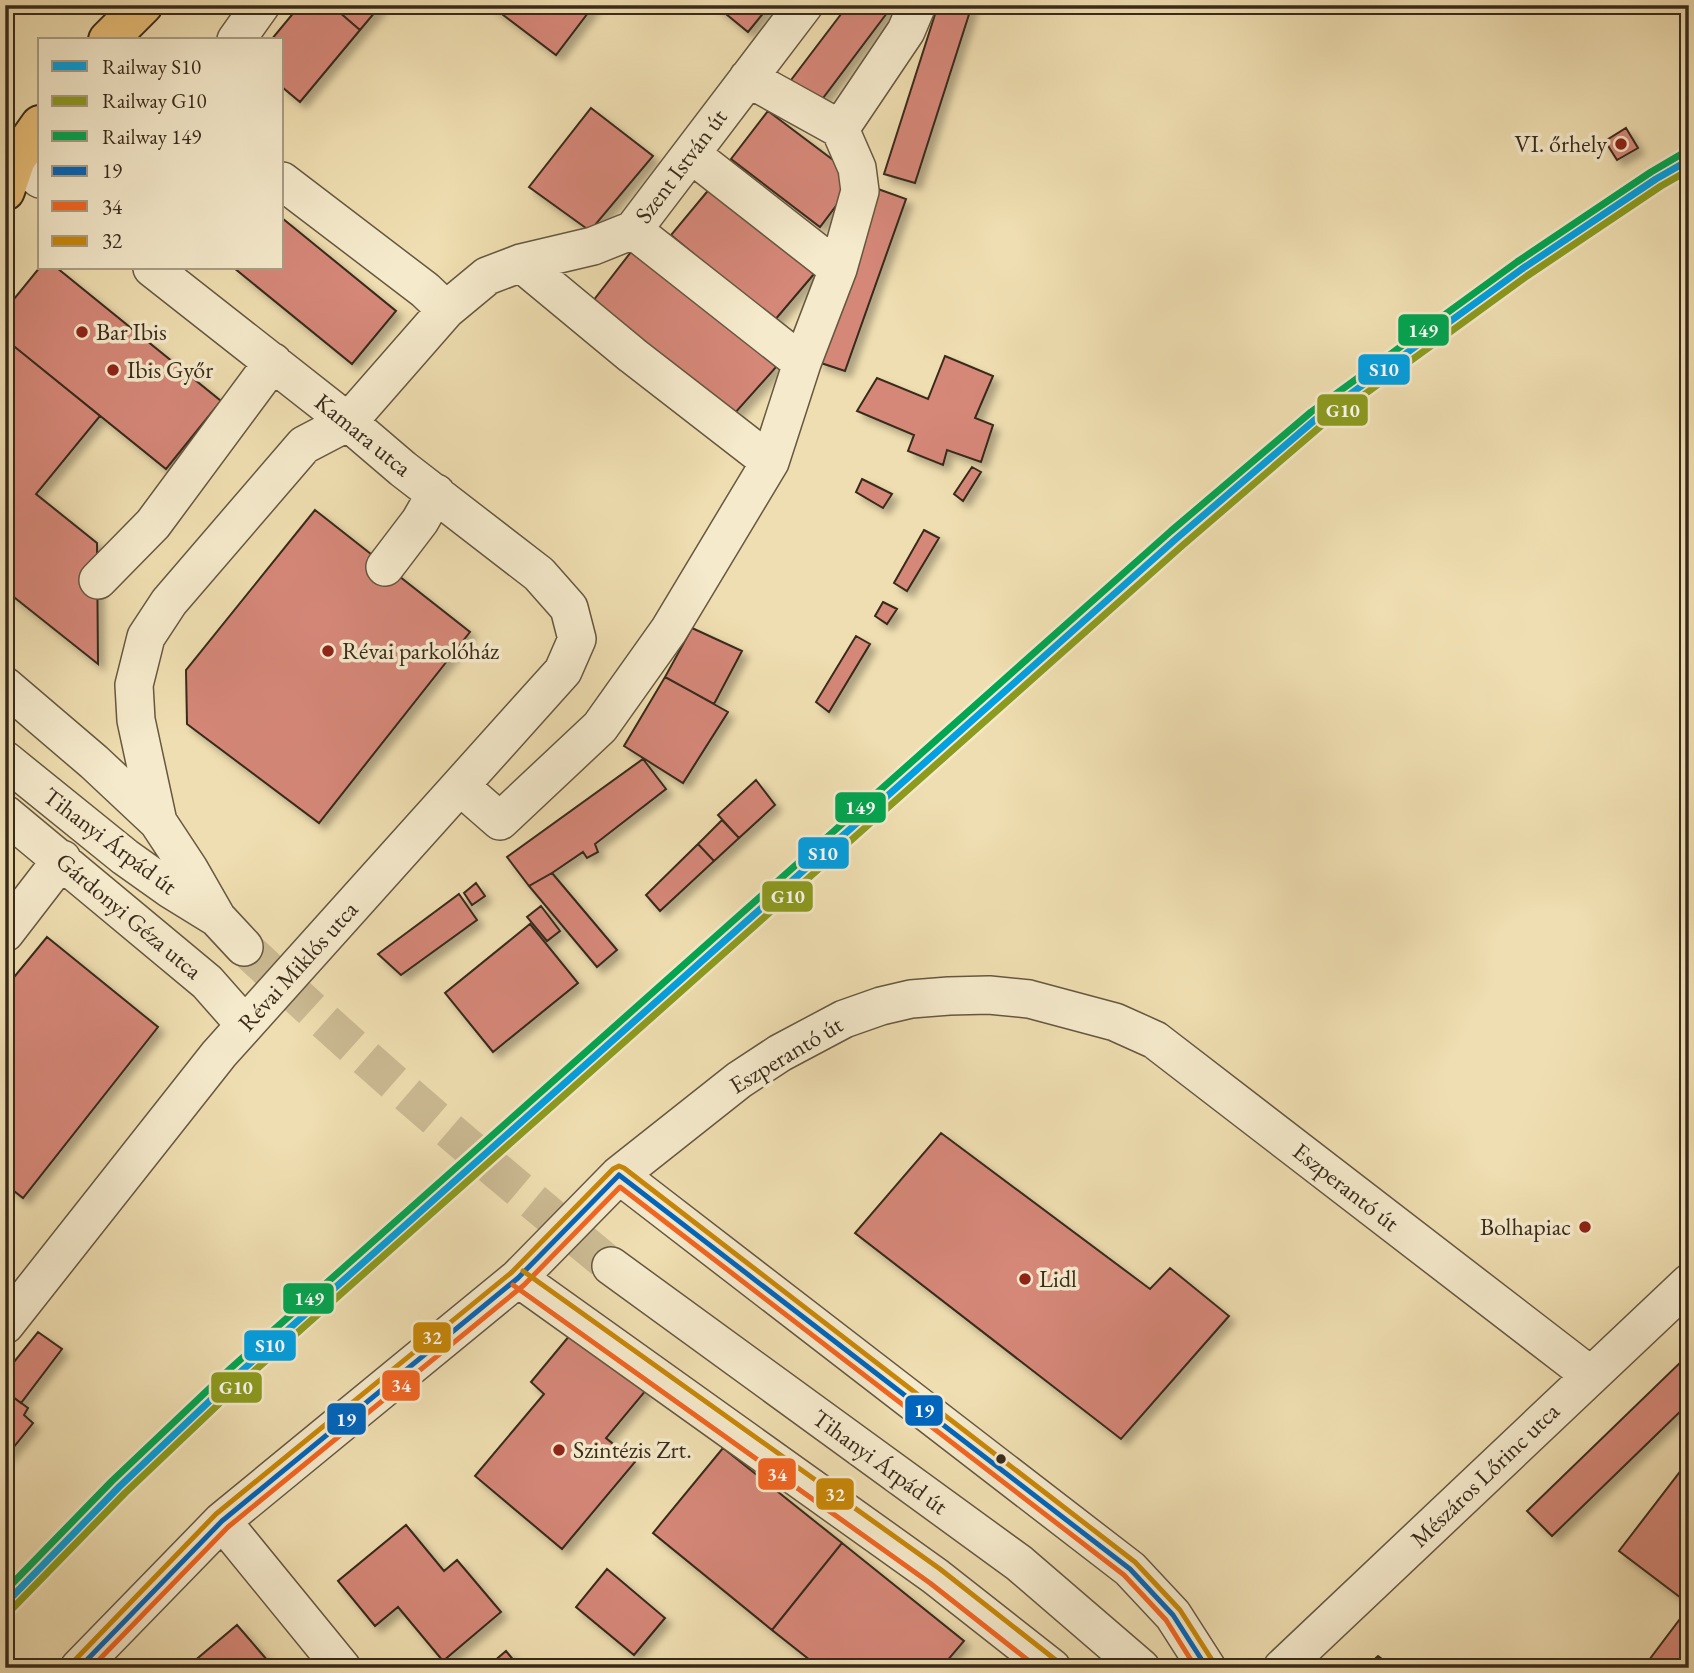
<svg xmlns="http://www.w3.org/2000/svg" width="1694" height="1673" font-family="'EB Garamond',serif">
<style>
.building{fill:#d58778;stroke:#392a1b;stroke-width:2;filter:url(#shadow)}
.lines{fill:none;stroke-linecap:round;stroke-linejoin:round}
.minor-tunnel{stroke:#cbba93;stroke-width:37;stroke-dasharray:37 18;stroke-linecap:butt}
.minor-casing{stroke:#665740;stroke-width:40}
.major-casing{stroke:#392a1b;stroke-width:42}
.minor{stroke:#f5eacc;stroke-width:37}
.major{stroke:#e8bf78;stroke-width:38}
.bus-1-casing{stroke:#f5eacc;stroke-width:10}
.bus-2-casing{stroke:#f5eacc;stroke-width:10}
.bus-3-casing{stroke:#f5eacc;stroke-width:10}
.bus-1{stroke:#0065bd;stroke-width:5}
.bus-2{stroke:#f26522;stroke-width:5}
.bus-3{stroke:#c88707;stroke-width:5}
.rail-1-casing{stroke:#f5eacc;stroke-width:12}
.rail-2-casing{stroke:#f5eacc;stroke-width:12}
.rail-3-casing{stroke:#f5eacc;stroke-width:12}
.rail-1{stroke:#00a0e3;stroke-width:7}
.rail-2{stroke:#8c9b1e;stroke-width:7}
.rail-3{stroke:#00a651;stroke-width:7}
.poi-dot{fill:#8f2418;stroke:#f5eacc;stroke-width:2.5}
.bus-dot{fill:#392a1b;stroke:#f5eacc;stroke-width:2.5}
.labels{text-anchor:middle;stroke-width:7;stroke-linejoin:round;paint-order:stroke}
.poi-label{font-size:24px;fill:#392a1b;stroke:#f5eacc;text-anchor:start}
.street-label{font-size:24px;fill:#392a1b;stroke:#f5eacc}
.line-badge{stroke:#f5eacc;stroke-width:2.5}
.badge-label{font-size:19px;text-anchor:middle;font-weight:bold;fill:#fff}
</style>
<defs>
<filter id="shadow"><feDropShadow dx="6" dy="6" stdDeviation="3.5" flood-color="#0004"/></filter>
</defs>
<rect width="100%" height="100%" fill="#efdeb1"/>
<filter id="stains"><feTurbulence type="fractalNoise" baseFrequency=".00286" numOctaves="4"/><feColorMatrix values="0 0 0 0 .2 0 0 0 0 .09 0 0 0 0 .02 0 0 0 .5 -.17"/></filter>
<radialGradient id="worn" r=".72"><stop offset=".6" stop-color="#630" stop-opacity="0"/><stop offset="1" stop-color="#630" stop-opacity=".3"/></radialGradient>
<!-- building -->
<path class="building" d="M300,5H331L360,30L300,102L282,87V40H271Z
M331,5H381L360,30Z
M490,5H594L556,55Z
M715,5H770L748,32Z
M848,5H893L817,106L788,84Z
M938,5H972L915,183L884,174Z
M591,108L653,156L590,231L529,187Z
M768,111L857,178L820,227L731,159Z
M1626,128L1638,148L1617,160L1605,141Z
M711,187L814,274L774,321L671,235Z
M878,189L906,199L845,371L818,362Z
M282,218L396,311L352,364L234,268H282Z
M631,252L777,366L735,413L593,301Z
M40,267L57,268L221,401L166,469L5,339V310Z
M5,339L100,416L36,494L97,543L98,664L5,590Z
M945,356L993,376L975,418L993,425L981,462L947,450L943,465L908,451L914,435L857,411L877,378L928,399Z
M972,467L981,472L963,501L954,494Z
M862,479L892,494L883,508L856,492Z
M315,510L470,632L319,823L187,724L186,670Z
M924,530L939,538L907,591L894,583Z
M883,602L897,609L887,624L875,616Z
M692,628L742,651L714,704L665,677Z
M856,636L870,644L829,712L816,702Z
M665,677L728,712L683,783L624,746Z
M643,759L666,789L595,844L598,852L587,858L583,852L552,873L529,886L507,857Z
M756,780L775,805L739,838L718,815Z
M722,820L739,838L714,861L698,844Z
M698,844L714,861L660,911L646,895Z
M552,873L617,950L597,967L529,886Z
M476,883L485,896L472,905L464,893Z
M459,894L477,920L401,975L378,954Z
M541,906L560,931L547,941L527,917Z
M530,924L578,983L493,1052L445,993Z
M47,937L158,1027L23,1198L5,1184V988Z
M941,1133L1150,1289L1170,1268L1229,1316L1121,1439L855,1233Z
M575,1329L647,1389L606,1438L635,1462L562,1549L475,1476L544,1394L531,1382Z
M38,1332L62,1349L21,1403L5,1391V1373Z
M1689,1354V1403L1552,1536L1527,1511Z
M5,1391L28,1408L24,1415L33,1423L5,1458Z
M723,1448L842,1543L772,1630L653,1533Z
M1689,1460V1604L1619,1551Z
M406,1525L444,1571L457,1560L501,1612L443,1661L398,1607L375,1626L338,1581Z
M842,1543L964,1641L941,1668H820L772,1630Z
M607,1569L665,1618L634,1655L576,1607Z
M1689,1607V1658L1681,1668H1643Z
M237,1625L274,1668H196L192,1663Z
M506,1651L520,1668H486Z
M1378,1656L1394,1668H1365Z"/>
<g class="lines">
<!-- minor-tunnel -->
<path class="minor-tunnel" d="M244,947C363,1059 485,1162 611,1266"/>
<defs>
<path id="minor" d="M236,40L261,5
M748,78L840,129
M691,154L838,269
M16,159L40,179
M282,181L425,290L446,310
M633,230L802,363
M521,263L632,355L770,462
M385,567L420,521L436,493
M98,580L153,524L273,362
M5,686L94,762L158,822L189,869L217,918
M5,760L125,857L170,889L217,918L244,947
M461,787L500,821L600,727L669,630L770,462L802,363L838,269L860,191L857,168L840,129L906,31L917,5
M5,814L207,982L245,1025
M158,822L136,720L134,685L146,637L169,602L304,445L348,422L446,310L487,276L521,263L593,246L633,230L804,5
M5,933L62,859
M619,1175L1130,1569L1173,1615L1207,1668
M611,1266L1019,1563L1141,1668
M518,1278L935,1576L1052,1668
M5,1325L219,1054L563,671L577,639L569,608L539,574L403,469L348,422L152,268
M222,1521L342,1668
M79,1668L222,1521L518,1278L619,1175L739,1080L780,1053L844,1019L881,1006L911,999L949,996L989,995L1029,999L1115,1022L1155,1040L1590,1375
M1282,1668L1689,1283"/>
<path id="major" d="M108,40L143,5
M5,191L16,159L40,125"/>
</defs>
<!-- minor casing -->
<use href="#minor" class="minor-casing"/>
<!-- major casing -->
<use href="#major" class="major-casing"/>
<!-- minor -->
<use href="#minor" class="minor"/>
<!-- major -->
<use href="#major" class="major"/>
<defs>
<path id="bus-1" d="M619,1175L1130,1569L1173,1615L1207,1668
M79,1668L222,1521L518,1278L619,1175"/>
<path id="bus-2" d="M513,1285L930,1583L1038,1668
M91,1668L228,1527L524,1285L620,1187L1124,1575L1166,1620L1196,1668"/>
<path id="bus-3" d="M523,1271L940,1569L1057,1661
M73,1662L216,1514L512,1272L613,1169L619,1166L624,1168L1135,1562L1180,1610L1214,1663"/>
</defs>
<!-- bus-1 casing -->
<use href="#bus-1" class="bus-1-casing"/>
<!-- bus-2 casing -->
<use href="#bus-2" class="bus-2-casing"/>
<!-- bus-3 casing -->
<use href="#bus-3" class="bus-3-casing"/>
<!-- bus-1 -->
<use href="#bus-1" class="bus-1"/>
<!-- bus-2 -->
<use href="#bus-2" class="bus-2"/>
<!-- bus-3 -->
<use href="#bus-3" class="bus-3"/>
<defs>
<path id="rail-1" d="M5,1604L119,1487L237,1375L1177,538L1316,419L1522,269L1656,179L1689,160"/>
<path id="rail-2" d="M11,1610L125,1493L243,1381L1183,545L1321,426L1527,276L1661,186L1689,170"/>
<path id="rail-3" d="M5,1591L112,1481L231,1368L1171,531L1311,412L1517,262L1651,172L1685,152"/>
</defs>
<!-- rail-1 casing -->
<use href="#rail-1" class="rail-1-casing"/>
<!-- rail-2 casing -->
<use href="#rail-2" class="rail-2-casing"/>
<!-- rail-3 casing -->
<use href="#rail-3" class="rail-3-casing"/>
<!-- rail-1 -->
<use href="#rail-1" class="rail-1"/>
<!-- rail-2 -->
<use href="#rail-2" class="rail-2"/>
<!-- rail-3 -->
<use href="#rail-3" class="rail-3"/>
</g>
<!-- markers -->
<g class="poi-dot">
<circle cx="1621" cy="144" r="7"/>
<circle cx="82" cy="332" r="7"/>
<circle cx="113" cy="370" r="7"/>
<circle cx="328" cy="651" r="7"/>
<circle cx="1585" cy="1227" r="7"/>
<circle cx="1025" cy="1279" r="7"/>
<circle cx="559" cy="1450" r="7"/>
</g>
<circle class="bus-dot" cx="1001" cy="1459" r="6"/>
<g class="labels">
<!-- poi labels -->
<g class="poi-label">
<text x="1607" y="152" text-anchor="end">VI. őrhely</text>
<text x="96" y="340">Bar Ibis</text>
<text x="127" y="378">Ibis Győr</text>
<text x="342" y="659">Révai parkolóház</text>
<text x="1571" y="1235" text-anchor="end">Bolhapiac</text>
<text x="1039" y="1287">Lidl</text>
<text x="573" y="1458">Szintézis Zrt.</text>
</g>
<!-- street labels -->
<g class="street-label">
<text transform="translate(681 166) rotate(-53)" y="8">Szent István út</text>
<text transform="translate(363 435) rotate(39)" y="8">Kamara utca</text>
<text transform="translate(110 841) rotate(37)" y="8">Tihanyi Árpád út</text>
<text transform="translate(129 916) rotate(40)" y="8">Gárdonyi Géza utca</text>
<text transform="translate(298 966) rotate(-48)" y="8">Révai Miklós utca</text>
<text transform="translate(786 1055) rotate(-31)" y="8">Eszperantó út</text>
<text transform="translate(1346 1187) rotate(38)" y="8">Eszperantó út</text>
<text transform="translate(880 1462) rotate(36)" y="8">Tihanyi Árpád út</text>
<text transform="translate(1485 1475) rotate(-44)" y="8">Mészáros Lőrinc utca</text>
</g>
</g>
<g class="line-badge">
<rect x="1397" y="313" width="53" height="34" rx="7" fill="#00a651"/>
<rect x="1357" y="353" width="54" height="33" rx="7" fill="#00a0e3"/>
<rect x="1316" y="393" width="53" height="34" rx="7" fill="#8c9b1e"/>
<rect x="834" y="791" width="53" height="33" rx="7" fill="#00a651"/>
<rect x="797" y="836" width="53" height="34" rx="7" fill="#00a0e3"/>
<rect x="761" y="880" width="53" height="33" rx="7" fill="#8c9b1e"/>
<rect x="282" y="1282" width="53" height="33" rx="7" fill="#00a651"/>
<rect x="412" y="1321" width="40" height="33" rx="7" fill="#c88707"/>
<rect x="243" y="1329" width="54" height="33" rx="7" fill="#00a0e3"/>
<rect x="381" y="1369" width="40" height="33" rx="7" fill="#f26522"/>
<rect x="210" y="1371" width="53" height="33" rx="7" fill="#8c9b1e"/>
<rect x="904" y="1394" width="40" height="33" rx="7" fill="#0065bd"/>
<rect x="326" y="1402" width="41" height="34" rx="7" fill="#0065bd"/>
<rect x="757" y="1457" width="40" height="34" rx="7" fill="#f26522"/>
<rect x="815" y="1477" width="40" height="34" rx="7" fill="#c88707"/>
</g>
<g class="badge-label">
<text x="1423" y="337">149</text>
<text x="1384" y="376">S10</text>
<text x="1343" y="417">G10</text>
<text x="860" y="814">149</text>
<text x="823" y="860">S10</text>
<text x="788" y="903">G10</text>
<text x="309" y="1305">149</text>
<text x="432" y="1344">32</text>
<text x="270" y="1352">S10</text>
<text x="401" y="1392">34</text>
<text x="236" y="1394">G10</text>
<text x="924" y="1417">19</text>
<text x="346" y="1426">19</text>
<text x="777" y="1481">34</text>
<text x="835" y="1501">32</text>
</g>
<!-- margin -->
<rect width="1694" height="1673" fill="none" stroke="#efdeb1" stroke-width="28"/>
<rect x="7" y="7" width="1680" height="1659" fill="none" stroke="#392a1b" stroke-width="3.5"/>
<rect x="14" y="14" width="1666" height="1645" fill="none" stroke="#392a1b" stroke-width="2"/>
<!-- legend -->
<rect x="38" y="38" width="245" height="231" fill="#f5eacc" stroke="#aa9d85" stroke-width="2"/>
<rect x="52" y="61" width="35" height="10" fill="#00a0e3" stroke="#aa9d85" stroke-width="2"/>
<text x="102" y="74" font-size="21" fill="#392a1b">Railway S10</text>
<rect x="52" y="96" width="35" height="10" fill="#8c9b1e" stroke="#aa9d85" stroke-width="2"/>
<text x="102" y="108" font-size="21" fill="#392a1b">Railway G10</text>
<rect x="52" y="131" width="35" height="10" fill="#00a651" stroke="#aa9d85" stroke-width="2"/>
<text x="102" y="144" font-size="21" fill="#392a1b">Railway 149</text>
<rect x="52" y="166" width="35" height="10" fill="#0065bd" stroke="#aa9d85" stroke-width="2"/>
<text x="102" y="178" font-size="21" fill="#392a1b">19</text>
<rect x="52" y="201" width="35" height="10" fill="#f26522" stroke="#aa9d85" stroke-width="2"/>
<text x="102" y="214" font-size="21" fill="#392a1b">34</text>
<rect x="52" y="236" width="35" height="10" fill="#c88707" stroke="#aa9d85" stroke-width="2"/>
<text x="102" y="248" font-size="21" fill="#392a1b">32</text>
<rect width="100%" height="100%" filter="url(#stains)"/>
<rect width="100%" height="100%" fill="url(#worn)"/>
</svg>
